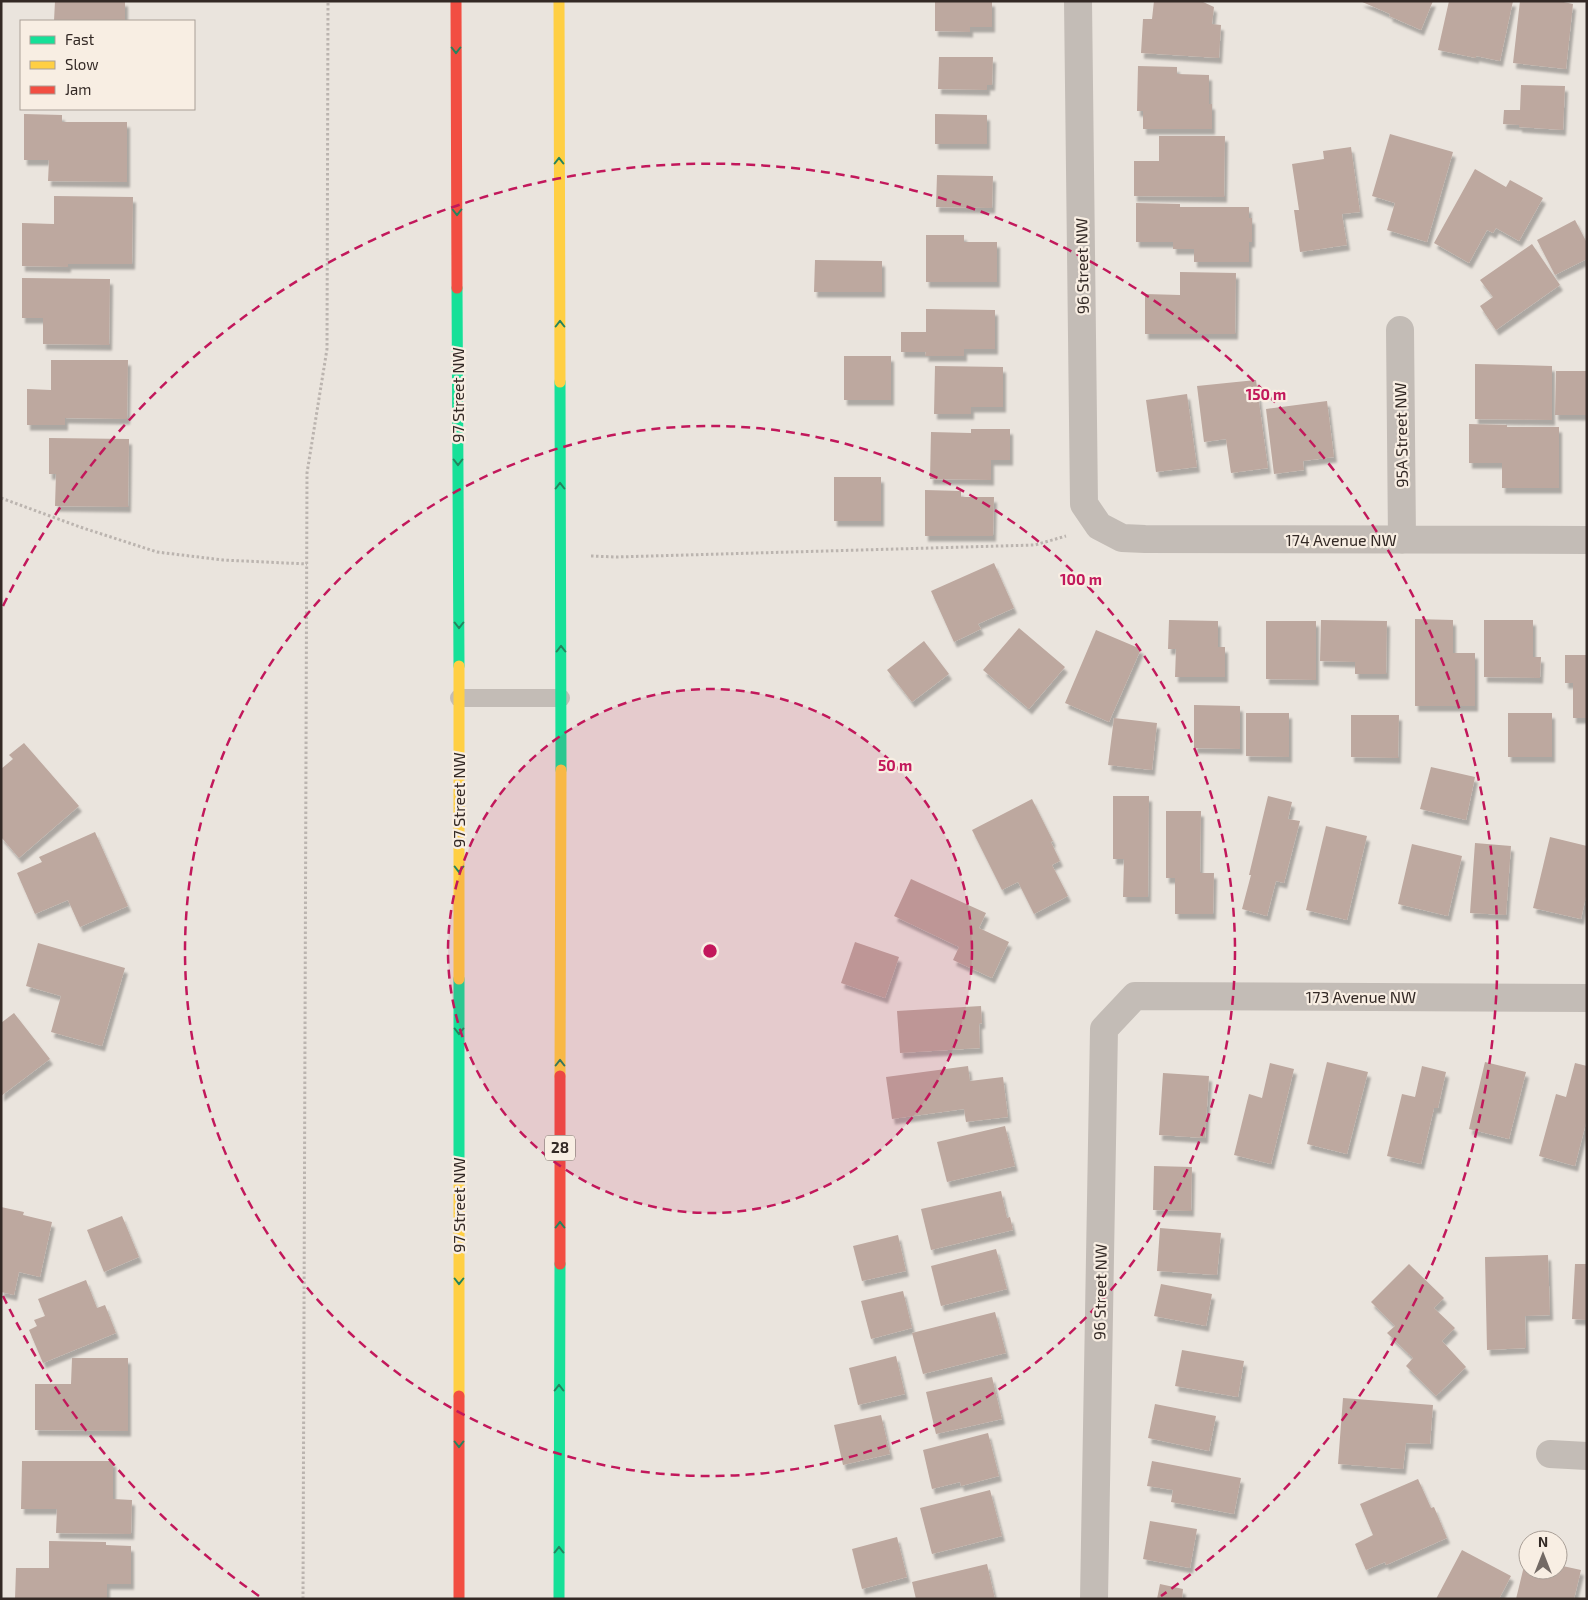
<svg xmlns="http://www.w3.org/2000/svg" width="1588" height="1600" font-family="'Exo 2',sans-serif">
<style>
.building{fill:#bda89f;filter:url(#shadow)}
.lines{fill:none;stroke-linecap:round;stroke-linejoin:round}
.path{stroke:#bbb4af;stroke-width:3;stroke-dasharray:2.5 2.5;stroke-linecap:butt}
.lane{stroke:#c3bcb6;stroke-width:18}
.street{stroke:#c3bcb6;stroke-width:28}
.fast{stroke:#16e098;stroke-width:11}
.slow{stroke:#ffcf43;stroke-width:11}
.jam{stroke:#f24e42;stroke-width:11}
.oneway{stroke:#24845e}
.ring{fill:none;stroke:#c2185b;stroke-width:2.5;stroke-dasharray:9 6}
.labels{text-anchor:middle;stroke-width:4.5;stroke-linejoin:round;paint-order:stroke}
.shield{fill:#f8eee3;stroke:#6e645e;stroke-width:1}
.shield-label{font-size:15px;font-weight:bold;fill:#332925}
.street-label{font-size:16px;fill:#332925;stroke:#f8eee3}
.centre{fill:#c2185b;stroke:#f8eee3;stroke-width:2.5}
.ring-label{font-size:15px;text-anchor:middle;font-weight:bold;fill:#c2185b;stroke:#f8eee3;stroke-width:4.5;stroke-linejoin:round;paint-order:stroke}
</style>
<defs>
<filter id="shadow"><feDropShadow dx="3" dy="5.5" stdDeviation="1" flood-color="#0004"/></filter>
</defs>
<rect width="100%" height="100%" fill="#eae4dd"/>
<!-- building -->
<path class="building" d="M55,1H125V21H54Z
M935,1H992V27H970V32L935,31Z
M1154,1H1201L1214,7L1212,24L1221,25L1219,58L1141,53L1143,19H1152Z
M1360,1H1433L1421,30L1389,16L1390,14Z
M1449,1H1513L1500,61L1476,56V58L1438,50Z
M1520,1H1559L1573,4L1566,69L1513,63Z
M939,57H993L992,85H987V90L938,89Z
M1138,66L1177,67V74L1209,75V104H1212V129H1143V111H1137Z
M1521,85L1565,86L1563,130L1519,127V125L1503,124L1504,110H1520Z
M24,114L62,115V122H127V182L48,181L49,160H24Z
M935,114L987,115V144H935Z
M1390,134L1453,152L1427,242L1387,230L1395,203L1372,196Z
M1159,136H1225L1224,197L1134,196V161H1159Z
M1351,147L1360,212L1342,214L1347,245L1300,252L1294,210H1299L1292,164L1324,159L1323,151Z
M1475,169L1506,187L1510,180L1543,198L1519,241L1496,228L1493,233L1487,230L1469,263L1434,243Z
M937,175L993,176L992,208L936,207Z
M54,196L133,197L132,264H68V267L22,266V223L54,224Z
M1136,203L1180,204V207H1249V218H1252V242H1249V262H1194V249H1173V242H1136Z
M1575,220L1587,243V259L1555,275L1537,240Z
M926,235H964V242H997V282H926Z
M1532,244L1560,285L1496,330L1480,306L1493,297L1480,280Z
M815,260L882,261V292H814Z
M1180,272L1236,273L1235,334H1145V294L1180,295Z
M22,278L110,279L109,345L43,344V318H22Z
M926,309L995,310V349H964V356H925L926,352H901V332H926Z
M844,356H891V400H844Z
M51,360H128L127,419L65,418V425H27V389L51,390Z
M1475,364L1552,366V420L1475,419Z
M935,366L1003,367V407H971V414H934Z
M1556,371H1587V415H1555Z
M1256,380L1268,468L1231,473L1226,439L1204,442L1197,386Z
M1187,394L1197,467L1156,472L1146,400Z
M1327,401L1334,457L1303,461L1304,470L1274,474L1266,409Z
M1469,424L1507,425V427H1559V488H1502V463H1469Z
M971,429H1010V460H991V480L930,479L931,432L971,433Z
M49,438L129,439L128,507L55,506L56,474H49Z
M834,477H881V521H834Z
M925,490L961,491V497H994L993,536H925Z
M994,563L1014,608L978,624L981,629L954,642L931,591Z
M1415,619L1453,620V653H1475V706H1415Z
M1169,620L1218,621V647H1225V677H1175L1176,649H1168Z
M1321,620L1387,621L1386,674H1355V662L1320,661Z
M1484,620H1533V657H1541L1540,678L1484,677Z
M1266,621H1316V680L1266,679Z
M1019,628L1065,667L1029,709L983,670Z
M1096,630L1141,649L1109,722L1065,703Z
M924,641L949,674L912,702L887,670Z
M1565,655H1587V718H1573V683H1565Z
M1194,705L1240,706V749L1194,748Z
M1246,713H1289V757L1246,756Z
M1508,713H1552V757H1508Z
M1351,715H1399L1398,758L1351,757Z
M1114,718L1157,723L1152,770L1108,765Z
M24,743L79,806L19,858L1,837V769L13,759L9,755Z
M1431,767L1475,777L1466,820L1420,809Z
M1113,796H1149L1148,897H1123L1124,859H1113Z
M1268,796L1292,802L1288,819L1300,821L1284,883L1276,881L1267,916L1242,909L1251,875H1249Z
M1032,799L1053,841L1051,842L1060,861L1052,865L1068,896L1034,914L1018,882L1002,890L972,830Z
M1166,811H1201L1200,873H1214L1213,914H1175V878H1166Z
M1326,826L1367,836L1347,920L1306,910Z
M95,832L128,906L80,927L68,900L35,914L17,873L42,862L39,857Z
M1550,837L1587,846V892L1581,919L1533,908Z
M1475,843L1511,846L1506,915L1470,913Z
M1412,844L1462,856L1448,916L1398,904Z
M911,879L986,913L979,928L1009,942L992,978L953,960L959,947L894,916Z
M855,942L899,957L885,998L841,983Z
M38,943L125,968L102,1046L51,1032L61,996L26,986Z
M981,1006L982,1023L979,1024L980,1048L900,1053L897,1011Z
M14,1013L50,1059L1,1096V1023Z
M1327,1062L1368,1072L1347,1154L1307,1144Z
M1485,1062L1526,1072L1509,1139L1469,1129Z
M1270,1063L1294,1069L1271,1164L1234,1155L1249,1094L1262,1098Z
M1575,1063L1587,1066V1119L1575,1166L1539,1156L1556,1094L1566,1097Z
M968,1066L970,1081L1003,1077L1008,1117L966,1122L964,1109L892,1119L886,1077Z
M1422,1066L1446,1072L1438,1108H1434L1421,1164L1387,1156L1402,1094L1415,1097Z
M1163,1073L1209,1076L1205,1138L1159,1135Z
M1005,1126L1015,1166L947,1182L937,1142Z
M1154,1166L1192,1167L1191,1211L1153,1210Z
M1001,1191L1007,1218L1010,1217L1013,1230L931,1250L921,1209Z
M1,1207L24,1212L23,1215L52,1222L40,1277L19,1272L14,1295L1,1292Z
M122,1216L139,1257L104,1272L87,1230Z
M1160,1228L1221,1233L1217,1275L1157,1271Z
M898,1235L906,1271L862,1281L853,1246Z
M996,1249L1007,1289L941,1306L931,1266Z
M1548,1255L1550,1315L1525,1316L1526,1348L1487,1350L1485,1257Z
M1409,1264L1444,1298L1434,1308L1455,1328L1442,1341L1466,1367L1436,1396L1406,1366L1413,1358L1387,1333L1395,1326L1371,1302Z
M1575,1264H1587V1320L1572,1319Z
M86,1280L97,1308L105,1305L116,1333L43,1363L29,1330L37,1326L34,1320L45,1316L38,1299Z
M1161,1284L1212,1294L1206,1326L1154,1316Z
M903,1291L912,1328L871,1339L861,1301Z
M995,1312L1006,1353L923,1374L912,1333Z
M1182,1350L1244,1361L1238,1397L1175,1386Z
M896,1356L905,1394L858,1405L849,1368Z
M72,1358H128V1431L35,1430V1384H71Z
M992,1377L1002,1419L936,1434L926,1392Z
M1343,1398L1433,1405L1430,1444L1406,1443L1403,1469L1338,1464Z
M1155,1404L1216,1416L1209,1451L1148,1438Z
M881,1415L890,1454L843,1465L834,1425Z
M988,1433L999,1476L961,1486L960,1482L932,1489L923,1450Z
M22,1461H113V1499L132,1500L131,1534L56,1533L57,1509H21Z
M1152,1461L1241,1478L1234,1514L1171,1502L1173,1490L1147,1486Z
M1418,1479L1431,1508L1434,1507L1447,1538L1386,1565L1385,1562L1366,1570L1355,1544L1373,1535L1360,1504Z
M990,1490L1002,1536L932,1554L920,1508Z
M1150,1521L1197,1529L1190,1568L1143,1559Z
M897,1537L907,1577L862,1589L852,1549Z
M49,1541L106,1542V1545L131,1546V1584H107V1599H15L16,1568H49Z
M1462,1550L1511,1576L1499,1599H1436Z
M1525,1562L1528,1563V1570H1558V1565L1581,1570L1574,1599H1516Z
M987,1564L995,1599H916L912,1582Z
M1160,1584L1183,1589L1182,1599H1157Z"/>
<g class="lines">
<!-- path -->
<path class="path" d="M1,498L80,527L157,552L223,560L307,564
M591,556L616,557L1035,545L1066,536
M303,1599L307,473L327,349L328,1"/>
<!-- lane -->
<path class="lane" d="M459,698H561"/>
<!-- street -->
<path class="street" d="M1078,1L1084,504L1099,526L1122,538L1145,539L1587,540
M1400,330L1402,540
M1550,1454L1587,1456
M1094,1599L1104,1029L1135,996L1587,998"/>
<!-- fast -->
<path class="fast" d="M457,288L459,666
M560,382L561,770
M459,979V1170
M559,1599L560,1264"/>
<!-- slow -->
<path class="slow" d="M559,1L560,382
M459,666V979
M560,1076L561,770
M459,1170V1396"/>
<!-- jam -->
<path class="jam" d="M456,1L457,288
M560,1264V1076
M459,1396V1599"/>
</g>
<!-- one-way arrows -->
<defs><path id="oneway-chevron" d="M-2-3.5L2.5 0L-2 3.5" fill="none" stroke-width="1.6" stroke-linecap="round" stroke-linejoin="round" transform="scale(1.25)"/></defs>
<g class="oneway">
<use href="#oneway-chevron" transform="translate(456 50) rotate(90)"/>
<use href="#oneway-chevron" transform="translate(559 161) rotate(-90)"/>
<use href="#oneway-chevron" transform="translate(457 212) rotate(90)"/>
<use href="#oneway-chevron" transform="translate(560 324) rotate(-90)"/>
<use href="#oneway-chevron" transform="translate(458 462) rotate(90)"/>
<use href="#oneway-chevron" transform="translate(560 486) rotate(-90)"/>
<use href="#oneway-chevron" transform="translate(459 625) rotate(90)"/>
<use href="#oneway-chevron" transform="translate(561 649) rotate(-90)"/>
<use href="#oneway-chevron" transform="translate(459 869) rotate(90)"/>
<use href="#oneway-chevron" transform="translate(459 1031) rotate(90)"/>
<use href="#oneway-chevron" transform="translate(560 1063) rotate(-90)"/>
<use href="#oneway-chevron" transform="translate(560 1225) rotate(-90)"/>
<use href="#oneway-chevron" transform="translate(459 1281) rotate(90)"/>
<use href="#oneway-chevron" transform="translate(559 1388) rotate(-90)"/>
<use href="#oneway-chevron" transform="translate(459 1444) rotate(90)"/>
<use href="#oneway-chevron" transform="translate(559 1550) rotate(-90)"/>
</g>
<!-- distance rings -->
<circle cx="710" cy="951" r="262" fill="#c2185b" fill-opacity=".12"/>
<g class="ring">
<circle cx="710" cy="951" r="262"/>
<circle cx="710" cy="951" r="525"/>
<path d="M259 1596A787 787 0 0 1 3 1296M3 606A787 787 0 1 1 1161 1596"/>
</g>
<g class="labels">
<!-- shield labels -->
<rect class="shield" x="545" y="1135.5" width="30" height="25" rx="4"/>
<g class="shield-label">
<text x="560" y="1153">28</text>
</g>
<!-- street labels -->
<g class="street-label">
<text transform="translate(1082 266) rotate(-91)" y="6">96 Street NW</text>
<text transform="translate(458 395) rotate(-90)" y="6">97 Street NW</text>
<text transform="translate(1401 435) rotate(-91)" y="6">95A Street NW</text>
<text x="1341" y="546">174 Avenue NW</text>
<text transform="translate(459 800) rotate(-90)" y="6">97 Street NW</text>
<text x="1361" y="1003">173 Avenue NW</text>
<text transform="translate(459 1205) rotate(-90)" y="6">97 Street NW</text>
<text transform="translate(1100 1292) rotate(-89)" y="6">96 Street NW</text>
</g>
</g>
<circle cx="710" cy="951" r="8" class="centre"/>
<g class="ring-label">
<text x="1266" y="400">150 m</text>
<text x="1081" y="585">100 m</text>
<text x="895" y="771">50 m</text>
</g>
<!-- border -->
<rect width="1588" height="1600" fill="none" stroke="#332925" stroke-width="5"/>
<!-- legend -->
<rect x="20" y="20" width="175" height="90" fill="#f8eee3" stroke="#a99f97"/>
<rect x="30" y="36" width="25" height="8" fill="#16e098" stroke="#a99f97"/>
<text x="65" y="45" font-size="15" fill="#332925">Fast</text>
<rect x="30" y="61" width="25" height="8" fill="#ffcf43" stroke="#a99f97"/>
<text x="65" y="70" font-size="15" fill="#332925">Slow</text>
<rect x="30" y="86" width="25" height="8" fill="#f24e42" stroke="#a99f97"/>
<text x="65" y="95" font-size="15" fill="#332925">Jam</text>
<!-- north arrow -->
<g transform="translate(1543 1555)"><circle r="24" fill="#f8eee3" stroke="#a99f97"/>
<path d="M0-4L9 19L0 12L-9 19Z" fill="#736a65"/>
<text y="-8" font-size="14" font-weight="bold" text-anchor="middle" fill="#332925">N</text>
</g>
</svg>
